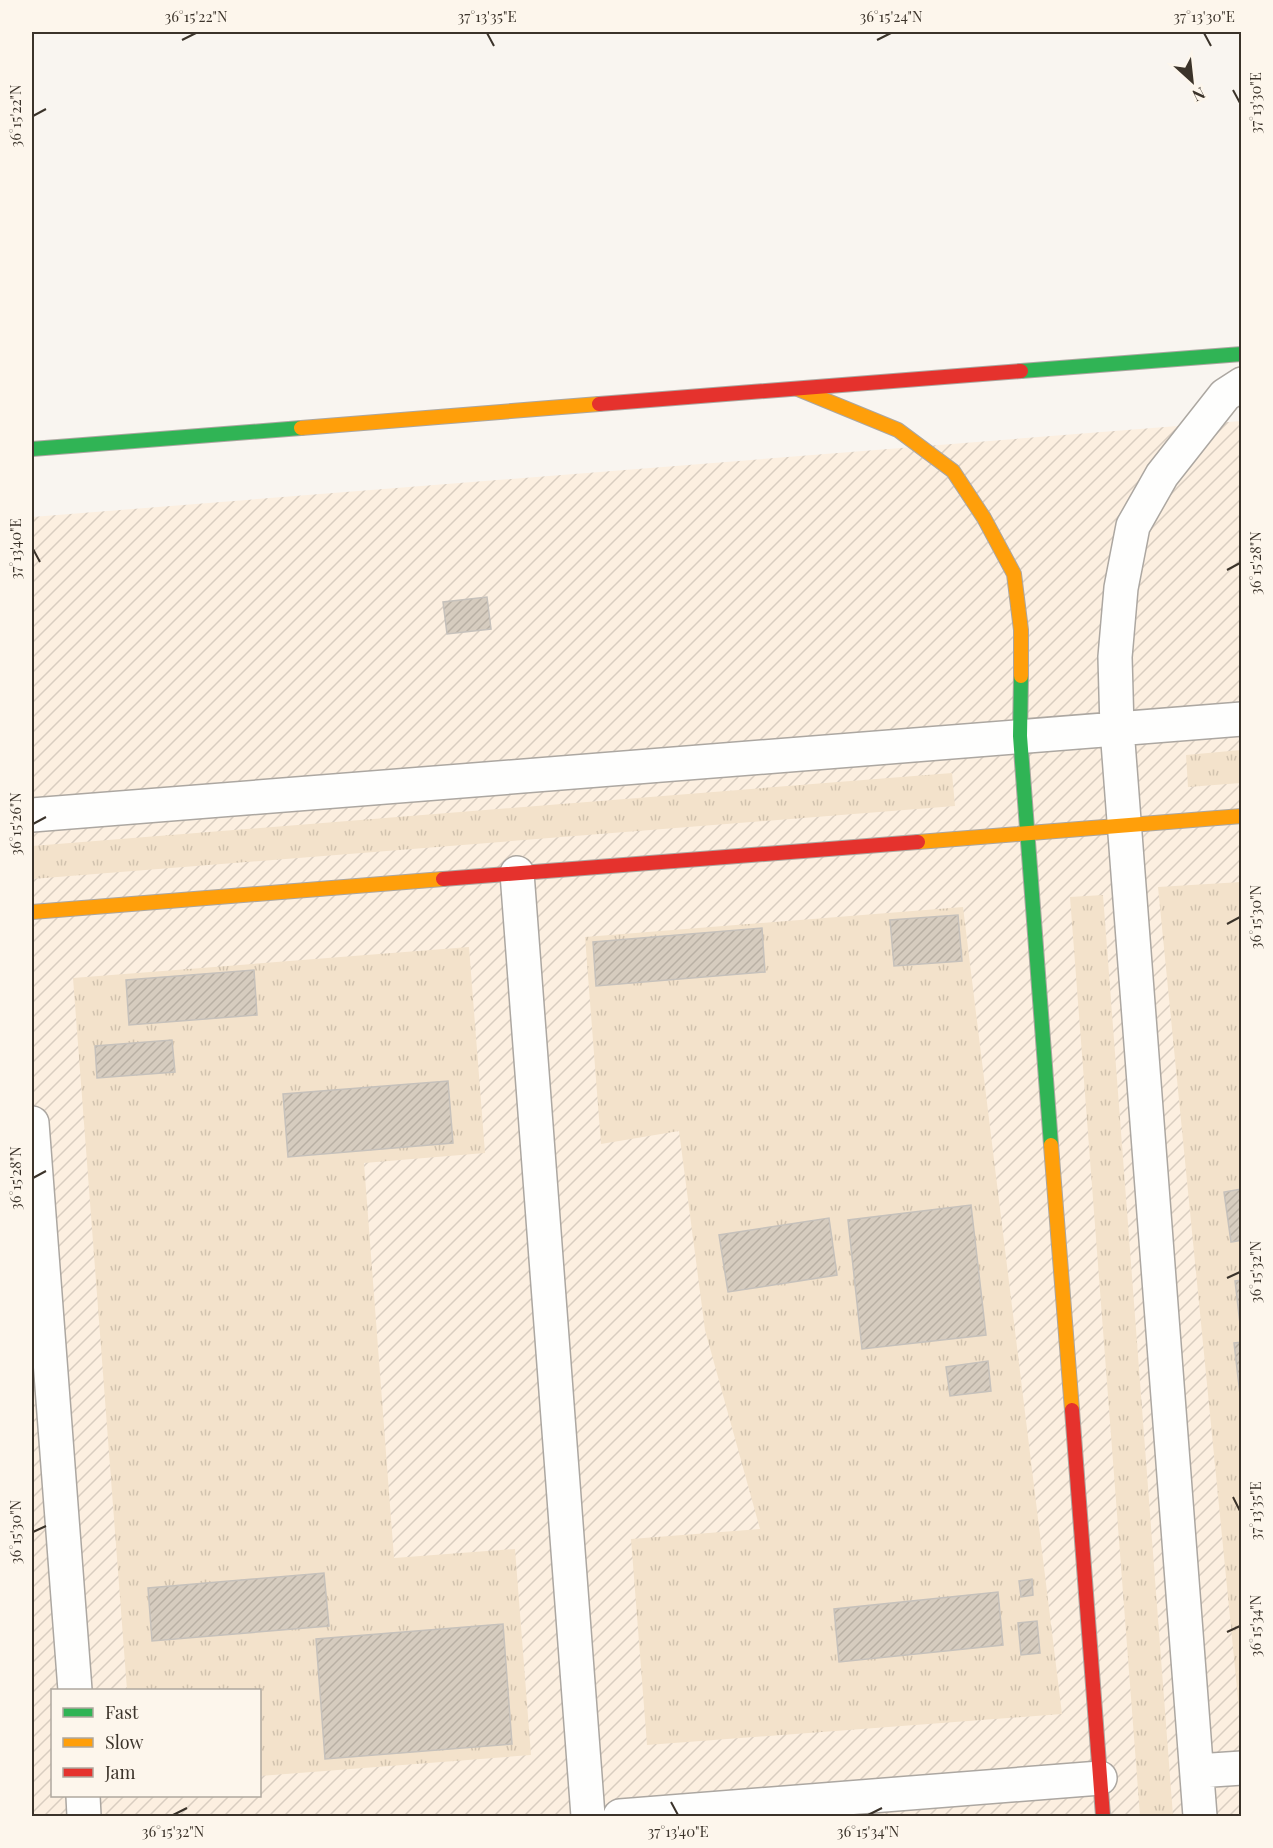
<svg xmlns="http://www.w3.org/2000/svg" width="1273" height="1848" font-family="'Playfair Display',serif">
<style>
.industrial{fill:url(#industrial-furrows);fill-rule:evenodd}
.grass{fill:url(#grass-tufts)}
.building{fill:url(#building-hatch);stroke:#c6c1bb;stroke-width:1.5}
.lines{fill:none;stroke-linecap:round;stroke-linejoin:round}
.street-casing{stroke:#aca7a1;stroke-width:36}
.fast-casing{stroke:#aca7a1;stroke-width:16}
.slow-casing{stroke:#aca7a1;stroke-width:16}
.jam-casing{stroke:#aca7a1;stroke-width:16}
.street{stroke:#fefefd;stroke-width:33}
.fast{stroke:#30b455;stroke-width:14}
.slow{stroke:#ff9f0a;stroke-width:14}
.jam{stroke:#e5322d;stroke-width:14}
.ticks{fill:none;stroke:#3b332a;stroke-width:2}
.neatline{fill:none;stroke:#3b332a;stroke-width:2}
.ticks-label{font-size:15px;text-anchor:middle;fill:#3b332a}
</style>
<defs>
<pattern id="industrial-furrows" width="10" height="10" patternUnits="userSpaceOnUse" patternTransform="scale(1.5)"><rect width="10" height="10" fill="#fcefe0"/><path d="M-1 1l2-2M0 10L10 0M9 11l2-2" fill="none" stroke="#d9cdc0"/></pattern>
<pattern id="grass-tufts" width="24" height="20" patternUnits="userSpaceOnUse" patternTransform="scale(1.5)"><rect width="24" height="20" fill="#f3e2cb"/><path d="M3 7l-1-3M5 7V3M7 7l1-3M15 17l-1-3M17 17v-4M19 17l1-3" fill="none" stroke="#d1c2ae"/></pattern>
<pattern id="building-hatch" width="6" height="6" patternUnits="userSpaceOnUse" patternTransform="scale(1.5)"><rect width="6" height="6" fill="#d6ccbf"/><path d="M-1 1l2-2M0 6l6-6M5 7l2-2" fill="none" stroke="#b9b0a4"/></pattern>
</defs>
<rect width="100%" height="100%" fill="#f9f5f0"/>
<!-- industrial -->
<path class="industrial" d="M1241,421V1816H32V517ZM52,1690H260V1796H52Z"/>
<!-- grass -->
<path class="grass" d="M1241,750V783L1188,787L1186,755Z
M952,773L955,806L32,879V846Z
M1241,882V1729L1158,887Z
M1103,895L1173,1816H1140L1070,897Z
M963,907L1062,1714L647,1745L631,1539L760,1529L705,1330L679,1131L601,1144L585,937Z
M469,947L485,1153L364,1163L394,1558L515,1549L531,1755L260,1776V1690H127L73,978Z"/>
<!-- building -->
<path class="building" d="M487,597L491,629L447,634L443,602Z
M958,915L962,961L894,966L890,920Z
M762,928L765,972L596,986L593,942Z
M254,970L257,1015L129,1025L126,980Z
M172,1040L175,1072L97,1078L95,1046Z
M448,1081L453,1143L288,1157L283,1094Z
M1242,1189V1240L1231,1242L1224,1192Z
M971,1205L986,1335L862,1349L848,1220Z
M829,1218L837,1275L728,1292L719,1235Z
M1242,1280V1324H1240L1235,1281Z
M1242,1342V1412L1234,1343Z
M988,1361L991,1391L950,1396L946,1367Z
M324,1573L329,1626L152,1641L148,1588Z
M1032,1579L1033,1595L1021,1597L1019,1581Z
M998,1592L1003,1645L839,1662L834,1609Z
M1037,1621L1040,1653L1021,1655L1018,1623Z
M503,1624L512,1744L325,1759L316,1639Z"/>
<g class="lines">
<defs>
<path id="street" d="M32,815L1242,719
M517,873L588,1816
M32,1123L75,1690
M1197,1771L1242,1768
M83,1796L84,1816
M620,1816L1100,1778
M1200,1816L1117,729L1115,657L1121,588L1133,526L1162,475L1225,395L1242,384"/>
<path id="fast" d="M1021,371L1242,354
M32,449L301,428
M1021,676L1020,736L1051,1145"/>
<path id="slow" d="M798,389L898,430L953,471L984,518L1014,574L1021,630V676
M301,428L599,404
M918,842L1242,816
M32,912L443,879
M1051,1145L1072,1410"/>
<path id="jam" d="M599,404L1021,371
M443,879L918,842
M1072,1410L1103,1816"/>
</defs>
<!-- street casing -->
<use href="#street" class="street-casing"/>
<!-- fast casing -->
<use href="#fast" class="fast-casing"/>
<!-- slow casing -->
<use href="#slow" class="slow-casing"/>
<!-- jam casing -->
<use href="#jam" class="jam-casing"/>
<!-- street -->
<use href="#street" class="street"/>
<!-- fast -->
<use href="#fast" class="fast"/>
<!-- slow -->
<use href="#slow" class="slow"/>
<!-- jam -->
<use href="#jam" class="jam"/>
</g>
<!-- ticks -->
<path class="ticks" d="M487,33L494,46M1204,33L1211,46M182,40L196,33M877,40L891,33M1233,90L1240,103M33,116L46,109M33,549L40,562M1227,570L1240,563M33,824L46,817M1227,924L1240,917M33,1178L46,1171M1227,1278L1240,1272M1233,1497L1240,1511M33,1532L46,1526M1227,1632L1240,1626M671,1802L678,1815M173,1815L187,1808M868,1815L882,1808"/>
<!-- border -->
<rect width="1273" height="1848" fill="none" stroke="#fdf6ec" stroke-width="66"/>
<!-- legend -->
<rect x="51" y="1689" width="210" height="108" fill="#fdf6ec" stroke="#afa89e" stroke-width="1.5"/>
<rect x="63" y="1708" width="30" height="9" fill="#30b455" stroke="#afa89e" stroke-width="1.5"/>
<text x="105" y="1719" font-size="18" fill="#3b332a">Fast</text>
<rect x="63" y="1738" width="30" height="9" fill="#ff9f0a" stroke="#afa89e" stroke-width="1.5"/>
<text x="105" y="1749" font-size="18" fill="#3b332a">Slow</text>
<rect x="63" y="1768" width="30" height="9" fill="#e5322d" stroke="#afa89e" stroke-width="1.5"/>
<text x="105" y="1779" font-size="18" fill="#3b332a">Jam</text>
<!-- north arrow -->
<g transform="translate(1192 81) rotate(153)" stroke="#fdf6ec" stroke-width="4.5" paint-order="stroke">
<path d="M0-4.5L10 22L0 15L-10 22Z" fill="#3b332a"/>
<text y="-9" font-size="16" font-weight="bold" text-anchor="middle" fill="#3b332a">N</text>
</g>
<rect x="33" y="33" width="1207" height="1782" class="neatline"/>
<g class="ticks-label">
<text x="196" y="22">36°15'22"N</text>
<text x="487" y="22">37°13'35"E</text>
<text x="891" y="22">36°15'24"N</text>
<text x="1204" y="22">37°13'30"E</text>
<text transform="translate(1256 103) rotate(-90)" y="5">37°13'30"E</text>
<text transform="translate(16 116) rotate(-90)" y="5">36°15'22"N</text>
<text transform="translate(16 549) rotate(-90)" y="5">37°13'40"E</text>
<text transform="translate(1256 563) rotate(-90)" y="5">36°15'28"N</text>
<text transform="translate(16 824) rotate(-90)" y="5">36°15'26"N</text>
<text transform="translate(1256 917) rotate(-90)" y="5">36°15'30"N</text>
<text transform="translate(16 1178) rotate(-90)" y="5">36°15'28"N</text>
<text transform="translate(1256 1272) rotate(-90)" y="5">36°15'32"N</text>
<text transform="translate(1256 1511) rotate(-90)" y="5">37°13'35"E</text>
<text transform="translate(16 1532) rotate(-90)" y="5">36°15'30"N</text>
<text transform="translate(1256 1626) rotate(-90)" y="5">36°15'34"N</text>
<text x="173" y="1837">36°15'32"N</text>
<text x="678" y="1837">37°13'40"E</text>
<text x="868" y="1837">36°15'34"N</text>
</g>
</svg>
